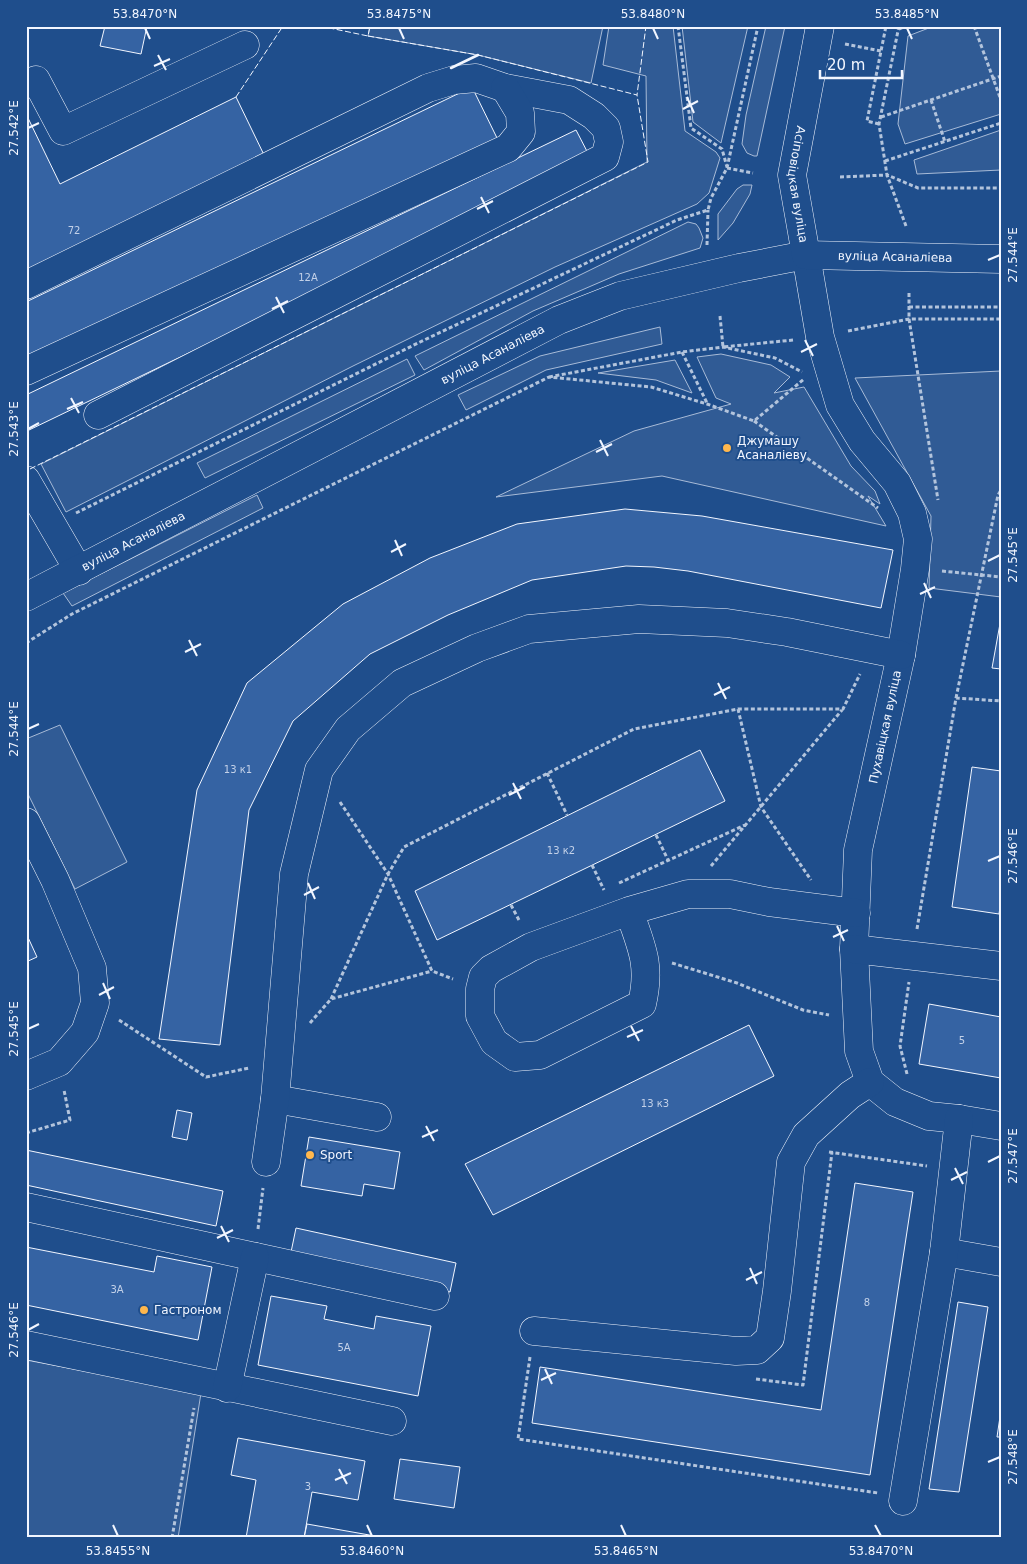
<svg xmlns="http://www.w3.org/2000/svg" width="1027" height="1564" font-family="'DejaVu Sans',sans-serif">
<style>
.built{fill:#305b95;stroke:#a8bbd7}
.building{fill:#3563a3;stroke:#f2f6ff}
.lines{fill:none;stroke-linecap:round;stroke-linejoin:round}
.minor-casing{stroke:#f2f6ff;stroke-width:29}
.major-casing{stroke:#f2f6ff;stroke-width:29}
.path{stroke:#b3c4dc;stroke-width:3;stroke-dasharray:4 2.5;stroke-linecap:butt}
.minor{stroke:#1f4e8c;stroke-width:28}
.major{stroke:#1f4e8c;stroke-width:28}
.fence{stroke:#f2f6ff;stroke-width:1;stroke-dasharray:6 2.5;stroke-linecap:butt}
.wall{stroke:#f2f6ff;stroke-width:2.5}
.ticks{fill:none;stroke:#f2f6ff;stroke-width:2}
.poi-dot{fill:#ffb74d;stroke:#1f4e8c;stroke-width:2}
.labels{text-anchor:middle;stroke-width:4;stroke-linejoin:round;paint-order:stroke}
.number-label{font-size:10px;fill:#c3d1e8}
.street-label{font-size:12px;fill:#f2f6ff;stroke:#1f4e8c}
.poi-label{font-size:12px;fill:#f2f6ff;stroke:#1f4e8c;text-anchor:start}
.neatline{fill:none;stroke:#f2f6ff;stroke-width:2}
.ticks-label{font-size:12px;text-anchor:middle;fill:#f2f6ff}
</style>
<rect width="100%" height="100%" fill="#1f4e8c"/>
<!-- built -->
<path class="built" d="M370,26H603L591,83L478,55L368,36Z
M609,26H673L685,131L716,152L720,158L709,193L697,204L555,267L353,366L66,512L41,464L647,162L646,76L603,65Z
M682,26H748L721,143L693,122Z
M766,26H785L757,156H754L747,153L742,144L746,115Z
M934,26H1001V114L905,144L898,124L908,36Z
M1001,130V170L917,174L914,160Z
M743,185H752L750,194L733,223L718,240V214L737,189Z
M688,222L696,224L699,228L703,238L700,248L619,274L533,311L424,370L415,356Z
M660,327L662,344L546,370L466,410L458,395L540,356Z
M721,354L771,365L790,377L774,393L804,387L851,466L875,491L880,504L868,496L886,526L662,476L496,497L634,431L731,404L716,398L697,357Z
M407,359L415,375L205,478L197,463Z
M675,360L692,393L656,380L598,373Z
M1001,371V597L929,588L931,516L855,378Z
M257,495L263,508L72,606L63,593Z
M60,725L127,862L75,889L26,790V739Z
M26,1360L201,1393L178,1538H26Z"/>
<!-- building -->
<path class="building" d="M105,26H147L141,54L100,46Z
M472,87L498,140L26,367V302Z
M236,97L266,159L26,277V118H28L60,184Z
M576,130L591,159L27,431L26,395Z
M625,509L702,516L893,550L881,608L688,571L654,567L626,566L532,580L448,615L370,654L293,721L249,810L220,1045L159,1039L197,790L247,683L343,604L430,558L517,524Z
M1001,618V669L992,668Z
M700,750L725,801L437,940L415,891Z
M972,767L1001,771V900L999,914L952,907Z
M26,933L37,957L26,962Z
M929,1004L1001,1017V1078L919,1064Z
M749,1025L774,1076L493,1215L465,1164Z
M177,1110L192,1113L187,1140L172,1137Z
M309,1137L400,1152L394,1189L364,1184L362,1196L301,1186Z
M26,1150L223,1191L216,1226L26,1185Z
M855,1183L913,1192L870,1475L532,1423L540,1367L821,1410Z
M296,1228L456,1263L450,1292L290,1257Z
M26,1247L154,1272L157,1256L212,1267L198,1340L26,1305Z
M271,1296L327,1306L324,1319L374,1329L376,1316L431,1326L418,1396L258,1365Z
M958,1302L988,1307L959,1492L929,1489Z
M1001,1410V1437H997Z
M238,1438L365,1461L358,1500L312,1492L304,1538H246L256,1480L231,1475Z
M400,1459L460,1467L454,1508L394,1499Z
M307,1524L375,1536V1538H304Z"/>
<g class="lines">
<defs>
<g id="minor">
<path d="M26,84L36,80L63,131L245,45"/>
<path d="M26,285L428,88L454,80L476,78L505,88L569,100L594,116L606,128L609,142L605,157L98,415"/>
<path d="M26,371L508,148L521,132L520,113L505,88"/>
<path d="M26,480L79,571"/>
<path id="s1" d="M26,597L559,320L620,296L739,268L806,255L820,337L840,405L862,441L897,483L912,513L918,539L915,569L901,655L858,850L854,949L859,1051L870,1082L895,1102L929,1116L959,1119L1001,1126"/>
<path d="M26,822L55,880L92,968L95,1003L85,1032L59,1062L26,1076"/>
<path d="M629,911C642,948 651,965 642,1004L540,1055L515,1057L494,1042L480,1016V989L483,977L491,969L531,947L629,911L688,894H730L769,902L856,913"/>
<path d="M854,949L1001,966"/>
<path d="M275,1099L377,1117"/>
<path d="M266,1162L275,1099L294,874L319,770L348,729L402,683L477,648L529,629L639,619L727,623L787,632L901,655"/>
<path d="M26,1207L435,1296"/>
<path d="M944,1252L1001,1262"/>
<path d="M534,1331L736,1351L757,1350L770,1338L777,1291L791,1162L806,1135L850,1095L870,1082"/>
<path d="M26,1345L392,1421"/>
<path d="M227,1388L255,1257"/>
<path d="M903,1501L944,1252L959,1119"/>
</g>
<g id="major">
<path id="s2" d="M820,26L792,175L806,255L1001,259"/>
</g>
</defs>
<!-- minor casing -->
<use href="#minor" class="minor-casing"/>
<!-- major casing -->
<use href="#major" class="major-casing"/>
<!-- path -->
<path class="path" d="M678,26L691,128L722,149L727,167
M899,26L879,124L887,175L918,188H1001
M974,26L1001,100
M899,29L906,26
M845,44L881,51
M931,100L945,142
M881,117L1001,76
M879,124L867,121L886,26
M885,161L1001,123
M727,168L753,173
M840,177L887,175L906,226
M707,245L708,210
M909,293V319L938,500
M909,307H1001
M720,316L723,347L793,340
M848,331L909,319H1001
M682,352L707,403
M549,377L682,352L723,347L775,358L802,372
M754,421L878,508
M76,513L420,342L677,220L708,210L711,198L727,168L758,26
M942,571L1001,577
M26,643L72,614L549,377L651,387L707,404L754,421L804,379
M956,698L998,495L1001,490
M738,709L761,807L811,880
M547,773L567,815
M340,802L388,874L432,971L453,979
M656,835L668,860
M592,865L604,890
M711,866L842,710
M619,883L745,825
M511,905L520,922
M917,929L956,698L1001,701
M672,963L737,983L803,1010L829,1015
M331,999L388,874L404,847L634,729L738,709H843L860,674
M119,1020L206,1077L249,1068
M310,1023L331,999L432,971
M907,1074L900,1046L909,982
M26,1133L70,1120L64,1090
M829,1152L927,1166
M258,1229L263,1188
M530,1357L518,1439L878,1493
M756,1379L803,1385L832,1152
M172,1538L194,1408"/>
<!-- minor -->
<use href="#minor" class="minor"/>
<!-- major -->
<use href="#major" class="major"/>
<!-- fence -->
<path class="fence" d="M320,26L368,36L370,26
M368,36L478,55L637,95L646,26
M236,97L283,26
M30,469L648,162L637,95"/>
<!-- wall -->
<path class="wall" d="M451,68L478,55"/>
</g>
<!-- ticks -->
<path class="ticks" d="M145,28L150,39M399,28L404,39M653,28L658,39M907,28L912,39M158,55L166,70M154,66L170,59M687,97L694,113M683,109L698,101M28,128L39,123M481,197L489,213M477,209L493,201M988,260L1000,255M276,297L284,313M272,309L288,301M805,340L813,356M801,352L817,344M71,398L79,413M67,409L83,402M28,429L39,423M600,440L608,456M596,452L612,444M395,540L402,556M391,552L406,544M988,561L1000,555M924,583L931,598M920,594L935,587M189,640L197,656M185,652L201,644M718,683L726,699M714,695L730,687M28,729L39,724M513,783L521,799M509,795L525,787M988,861L1000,856M308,883L315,899M304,895L319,887M837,926L844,941M833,937L848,930M103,983L110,999M99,995L114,987M631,1026L639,1041M28,1029L39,1024M627,1037L643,1030M426,1126L434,1141M422,1137L438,1130M988,1162L1000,1156M955,1168L963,1184M951,1180L967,1172M221,1226L229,1242M217,1238L233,1230M750,1268L757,1284M746,1280L762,1272M28,1330L39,1324M545,1369L552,1384M541,1380L556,1373M988,1462L1000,1457M339,1469L347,1484M335,1480L351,1473M113,1525L118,1536M367,1525L372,1536M621,1525L626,1536M875,1525L881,1536"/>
<!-- markers -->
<g class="poi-dot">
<circle cx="727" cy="448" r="5"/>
<circle cx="310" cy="1155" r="5"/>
<circle cx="144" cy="1310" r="5"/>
</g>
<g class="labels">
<!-- number labels -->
<g class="number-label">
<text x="74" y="234">72</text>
<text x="308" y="281">12А</text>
<text x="238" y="773">13 к1</text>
<text x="561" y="854">13 к2</text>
<text x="962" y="1044">5</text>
<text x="655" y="1107">13 к3</text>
<text x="117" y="1293">3А</text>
<text x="867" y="1306">8</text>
<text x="344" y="1351">5А</text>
<text x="308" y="1490">3</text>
</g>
<!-- street labels -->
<g class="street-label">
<text dy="4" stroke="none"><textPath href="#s2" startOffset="161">Асіповіцкая вуліца</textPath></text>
<text dy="4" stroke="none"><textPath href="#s2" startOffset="322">вуліца Асаналіева</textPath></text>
<text dy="4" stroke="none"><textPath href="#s1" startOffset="526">вуліца Асаналіева</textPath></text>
<text dy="4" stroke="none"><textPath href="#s1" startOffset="121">вуліца Асаналіева</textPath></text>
<text transform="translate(885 727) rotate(-78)" y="4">Пухавіцкая вуліца</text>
</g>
<!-- poi labels -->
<g class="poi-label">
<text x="737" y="445">Джумашу<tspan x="737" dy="14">Асаналіеву</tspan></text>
<text x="320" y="1159">Sport</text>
<text x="154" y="1314">Гастроном</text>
</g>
</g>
<!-- border -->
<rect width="1027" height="1564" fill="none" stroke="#1f4e8c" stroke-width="55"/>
<!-- scale -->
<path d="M820 70v8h82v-8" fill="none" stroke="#f2f6ff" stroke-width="2.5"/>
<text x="827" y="70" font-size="15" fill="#f2f6ff" stroke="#1f4e8c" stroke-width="4" paint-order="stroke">20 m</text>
<rect x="28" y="28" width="972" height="1508" class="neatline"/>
<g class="ticks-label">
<text x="145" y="18">53.8470°N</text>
<text x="399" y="18">53.8475°N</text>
<text x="653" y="18">53.8480°N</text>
<text x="907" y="18">53.8485°N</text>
<text transform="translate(14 128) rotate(-90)" y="4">27.542°E</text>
<text transform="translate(1013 255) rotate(-90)" y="4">27.544°E</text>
<text transform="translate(14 429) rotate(-90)" y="4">27.543°E</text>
<text transform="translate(1013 555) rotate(-90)" y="4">27.545°E</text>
<text transform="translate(14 729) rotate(-90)" y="4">27.544°E</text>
<text transform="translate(1013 856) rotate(-90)" y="4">27.546°E</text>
<text transform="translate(14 1029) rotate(-90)" y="4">27.545°E</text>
<text transform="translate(1013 1156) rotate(-90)" y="4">27.547°E</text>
<text transform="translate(14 1330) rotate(-90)" y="4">27.546°E</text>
<text transform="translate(1013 1457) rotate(-90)" y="4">27.548°E</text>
<text x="118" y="1555">53.8455°N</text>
<text x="372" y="1555">53.8460°N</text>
<text x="626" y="1555">53.8465°N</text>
<text x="881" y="1555">53.8470°N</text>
</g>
</svg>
